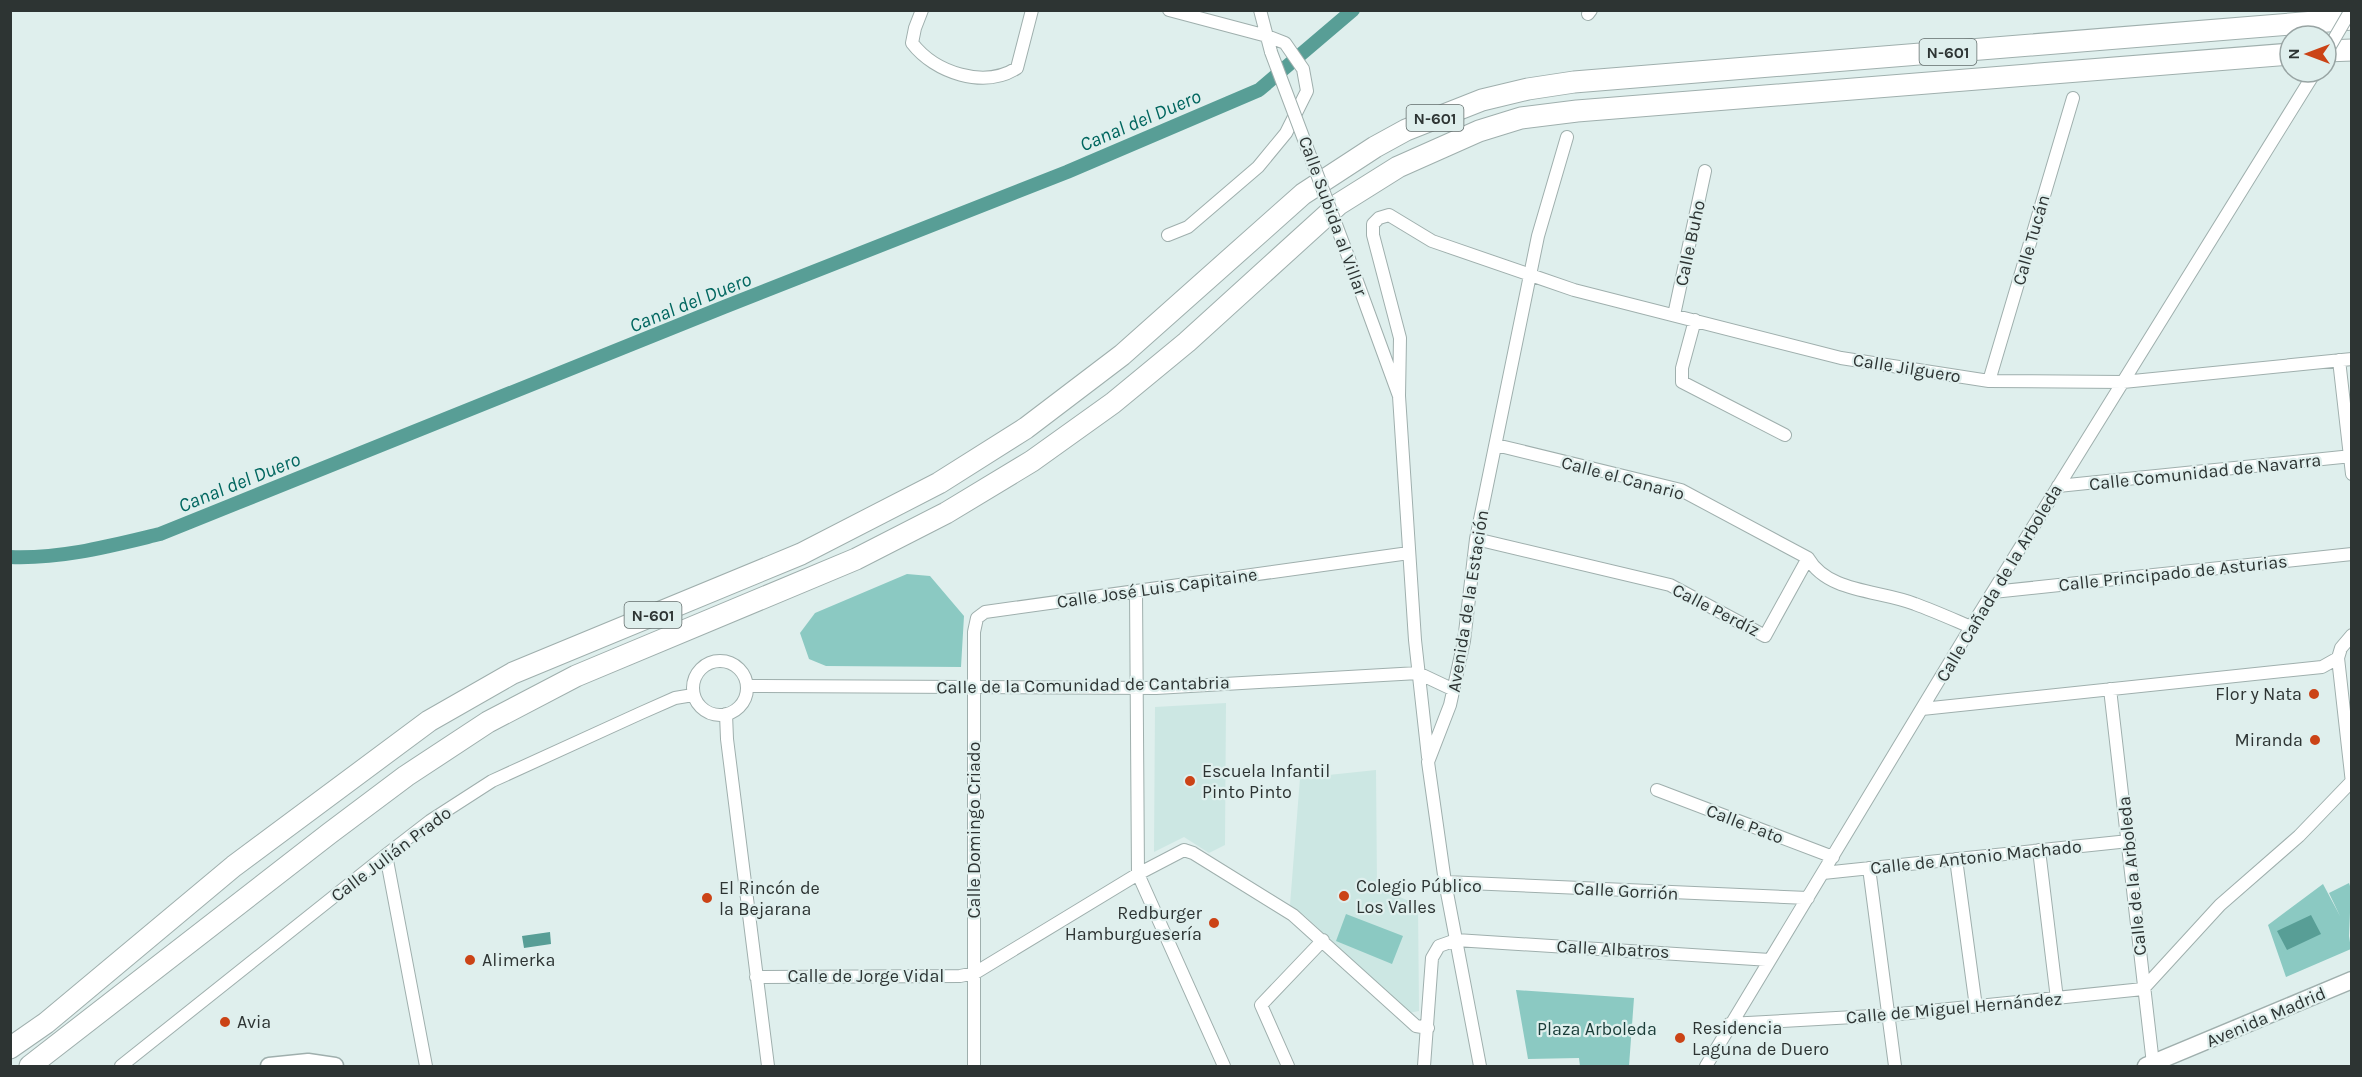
<svg xmlns="http://www.w3.org/2000/svg" width="2362" height="1077" font-family="Karla,sans-serif">
<style>
.built{fill:#cce7e3}
.green{fill:#8bc9c2}
.water{fill:#589e96}
.lines{fill:none;stroke-linecap:round;stroke-linejoin:round}
.canal{stroke:#589e96;stroke-width:14}
.minor-casing{stroke:#9fafad;stroke-width:14}
.secondary-casing{stroke:#9fafad;stroke-width:19}
.motorway-casing{stroke:#9fafad;stroke-width:23}
.minor{stroke:#fff;stroke-width:12}
.secondary{stroke:#fff;stroke-width:16}
.motorway{stroke:#fff;stroke-width:21}
.minor-bridge-casing{stroke:#9fafad;stroke-width:14;stroke-linecap:butt}
.minor-bridge{stroke:#fff;stroke-width:12}
.poi-dot{fill:#cb4316;stroke:#dfefed;stroke-width:2}
.labels{text-anchor:middle;stroke-width:4.5;stroke-linejoin:round;paint-order:stroke}
.shield{fill:#dfefed;stroke:#626c6b;stroke-width:1.5}
.shield-label{font-size:16px;font-weight:bold;fill:#2d3433}
.street-label{font-size:18px;fill:#2d3433;stroke:#dfefed}
.poi-label{font-size:18px;fill:#2d3433;stroke:#dfefed;text-anchor:start}
.park-label{font-size:18px;fill:#1a3d39;stroke:#dfefed}
.water-label{font-size:20px;font-style:italic;fill:#00665f;stroke:#dfefed}
</style>
<rect width="100%" height="100%" fill="#dfefed"/>
<!-- built -->
<path class="built" d="M1226,703L1225,845L1209,853L1184,837L1154,852L1155,707Z
M1376,770L1377,887L1418,905L1419,1011L1409,1013L1305,916L1290,905L1300,778Z"/>
<!-- green -->
<path class="green" d="M907,574L930,576L964,616L961,667L826,666L809,659L800,633L815,613Z
M2349,883L2351,889L2349,936L2351,949L2286,977L2268,925L2323,884L2340,916L2329,893Z
M1346,914L1403,936L1392,964L1336,941Z
M1516,990L1634,998L1629,1066H1580L1579,1058L1528,1059Z"/>
<!-- water -->
<path class="water" d="M2311,915L2321,934L2287,950L2277,931Z
M550,932L551,944L524,948L522,936Z"/>
<g class="lines">
<!-- canal -->
<path class="canal" d="M10,557C62,559 110,546 160,534L724,307L1067,172L1259,90L1353,10"/>
<defs>
<path id="minor" d="M922,10L915,28L912,43C935,73 984,89 1017,68L1032,10
M1260,10L1271,52
M1588,14L1591,10
M1168,235L1188,227L1258,167L1286,133L1307,91L1303,69L1285,43L1267,36L1169,10
M1349,259L1399,396L1415,640L1428,757
M1674,315L1705,171
M1695,320L1682,368V382L1785,435
M2339,360L2352,474
M1989,381L2073,98
M1399,396L1400,338L1373,235V224L1379,218L1389,215L1432,241L1574,290L1841,358L1989,381L2123,382L2352,359
M1496,445L1681,490L1808,558
M2058,486L2352,456
M1476,539L1670,585L1765,636L1808,558
M1808,558C1828,593 1880,590 1915,604C1934,611 1952,619 1971,627
M1136,591L1138,874L1224,1066
M1993,592L2352,554
M2352,635L2341,648L2338,658L2352,783
M693 688a27 27 0 1 1 54 0a27 27 0 1 1-54 0Z
M747,686L1156,688L1418,673L1454,690
M2110,689L2153,1064
M1922,709L2322,667L2338,658
M726,714L727,739L768,1066
M1657,790L1833,857
M2039,850L2057,999
M386,855L426,1066
M1956,859L1976,1007
M1869,868L1895,1066
M1823,873L2129,841
M1445,882L1808,898
M756,977L960,976L975,973L1138,874L1184,850L1193,853L1293,915L1416,1026L1428,1028
M2143,989L2220,905L2299,836L2351,782
M1729,1024L1890,1015L2143,989
M121,1066L386,855L430,821L492,781L641,713L675,698L693,695
M974,1066V632L977,618L985,612L1409,553
M1288,1066L1261,1005L1323,940
M1424,1066L1432,958L1439,946L1456,940L1770,960
M1480,1066L1445,882L1428,762L1450,705L1464,641L1476,539L1538,236L1567,137
M1706,1066L1971,627L2315,72"/>
<path id="secondary" d="M269,1066L308,1062L335,1066
M2146,1066L2352,980"/>
<path id="motorway" d="M2326,51L2352,50
M10,1048L46,1023L234,866L429,721L513,673L801,554L939,483L1026,428L1122,355L1303,194L1375,147L1406,130L1482,100L1528,89L1574,82L2352,19
M30,1066L330,833L406,776L488,722L576,676L856,559L946,513L1032,461L1113,403L1187,342L1339,204L1398,167L1479,131L1521,118L1577,111L2290,54"/>
</defs>
<!-- minor casing -->
<use href="#minor" class="minor-casing"/>
<!-- secondary casing -->
<use href="#secondary" class="secondary-casing"/>
<!-- motorway casing -->
<use href="#motorway" class="motorway-casing"/>
<!-- minor -->
<use href="#minor" class="minor"/>
<!-- secondary -->
<use href="#secondary" class="secondary"/>
<!-- motorway -->
<use href="#motorway" class="motorway"/>
<defs>
<path id="minor-bridge" d="M1271,52L1349,259
M2326,53L2351,10"/>
</defs>
<!-- minor-bridge casing -->
<use href="#minor-bridge" class="minor-bridge-casing"/>
<!-- minor-bridge -->
<use href="#minor-bridge" class="minor-bridge"/>
</g>
<!-- markers -->
<g class="poi-dot">
<circle cx="2314" cy="694" r="6"/>
<circle cx="2315" cy="740" r="6"/>
<circle cx="1190" cy="781" r="6"/>
<circle cx="1344" cy="896" r="6"/>
<circle cx="707" cy="898" r="6"/>
<circle cx="1214" cy="923" r="6"/>
<circle cx="470" cy="960" r="6"/>
<circle cx="225" cy="1022" r="6"/>
<circle cx="1680" cy="1038" r="6"/>
</g>
<g class="labels">
<!-- shield labels -->
<g class="shield">
<rect x="1919.5" y="39" width="57" height="26" rx="4.5"/>
<rect x="1406.5" y="105" width="57" height="26" rx="4.5"/>
<rect x="624.5" y="602" width="57" height="26" rx="4.5"/>
</g>
<g class="shield-label">
<text x="1948" y="58">N-601</text>
<text x="1435" y="124">N-601</text>
<text x="653" y="621">N-601</text>
</g>
<!-- street labels -->
<g class="street-label">
<text transform="translate(1333 216) rotate(70)" y="6">Calle Subida al Villar</text>
<text transform="translate(2031 240) rotate(-74)" y="6">Calle Tucán</text>
<text transform="translate(1690 243) rotate(-78)" y="6">Calle Buho</text>
<text transform="translate(1907 368) rotate(9)" y="6">Calle Jilguero</text>
<text transform="translate(2205 472) rotate(-6)" y="6">Calle Comunidad de Navarra</text>
<text transform="translate(1623 478) rotate(15)" y="6">Calle el Canario</text>
<text transform="translate(2173 573) rotate(-6)" y="6">Calle Principado de Asturias</text>
<text transform="translate(1999 583) rotate(-59)" y="6">Calle Cañada de la Arboleda</text>
<text transform="translate(1157 588) rotate(-8)" y="6">Calle José Luis Capitaine</text>
<text transform="translate(1468 601) rotate(-81)" y="6">Avenida de la Estación</text>
<text transform="translate(1716 610) rotate(27)" y="6">Calle Perdíz</text>
<text transform="translate(1083 685) rotate(-1)" y="6">Calle de la Comunidad de Cantabria</text>
<text transform="translate(1745 824) rotate(21)" y="6">Calle Pato</text>
<text transform="translate(974 830) rotate(-90)" y="6">Calle Domingo Criado</text>
<text transform="translate(391 854) rotate(-37)" y="6">Calle Julián Prado</text>
<text transform="translate(1976 857) rotate(-6)" y="6">Calle de Antonio Machado</text>
<text transform="translate(2132 876) rotate(-96)" y="6">Calle de la Arboleda</text>
<text transform="translate(1626 891) rotate(3)" y="6">Calle Gorrión</text>
<text transform="translate(1613 949) rotate(3)" y="6">Calle Albatros</text>
<text x="866" y="982">Calle de Jorge Vidal</text>
<text transform="translate(1954 1008) rotate(-5)" y="6">Calle de Miguel Hernández</text>
<text transform="translate(2266 1017) rotate(-23)" y="6">Avenida Madrid</text>
</g>
<!-- poi labels -->
<g class="poi-label">
<text x="2302" y="700" text-anchor="end">Flor y Nata</text>
<text x="2303" y="746" text-anchor="end">Miranda</text>
<text x="1202" y="777">Escuela Infantil<tspan x="1202" dy="21">Pinto Pinto</tspan></text>
<text x="1356" y="892">Colegio Público<tspan x="1356" dy="21">Los Valles</tspan></text>
<text x="719" y="894">El Rincón de<tspan x="719" dy="21">la Bejarana</tspan></text>
<text x="1202" y="919" text-anchor="end">Redburger<tspan x="1202" dy="21">Hamburguesería</tspan></text>
<text x="482" y="966">Alimerka</text>
<text x="237" y="1028">Avia</text>
<text x="1692" y="1034">Residencia<tspan x="1692" dy="21">Laguna de Duero</tspan></text>
</g>
<!-- park labels -->
<g class="park-label">
<text x="1597" y="1035">Plaza Arboleda</text>
</g>
<!-- water labels -->
<g class="water-label">
<text transform="translate(1140 120) rotate(-23)" y="7">Canal del Duero</text>
<text transform="translate(690 302) rotate(-22)" y="7">Canal del Duero</text>
<text transform="translate(239 482) rotate(-22)" y="7">Canal del Duero</text>
</g>
</g>
<!-- border -->
<rect width="2362" height="1077" fill="none" stroke="#2d3433" stroke-width="24"/>
<!-- north arrow -->
<g transform="translate(2308 54) rotate(270)"><circle r="28" fill="#dfefed" stroke="#98a4a3" stroke-width="1.5"/>
<path d="M0-4.5L10 22L0 15L-10 22Z" fill="#cb4316"/>
<text y="-9" font-size="16" font-weight="bold" text-anchor="middle" fill="#2d3433">N</text>
</g>
</svg>
